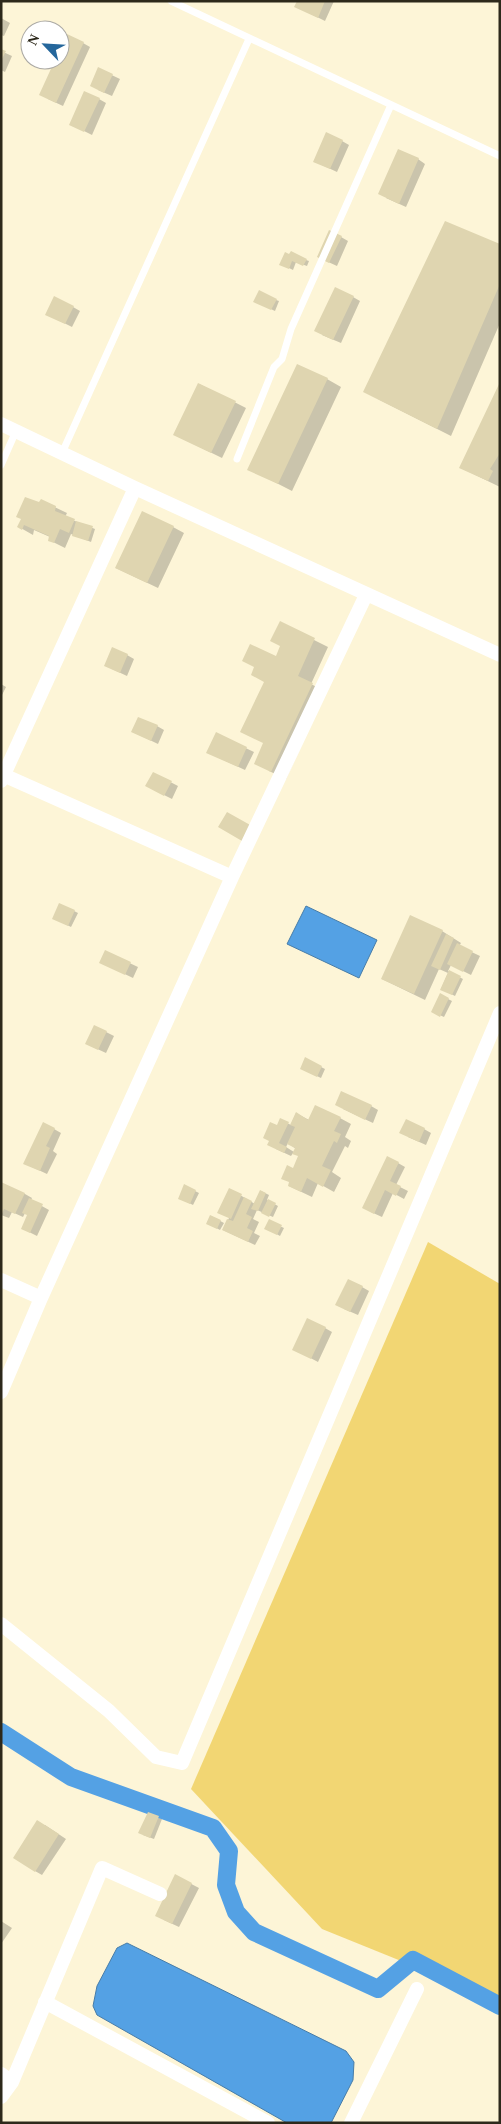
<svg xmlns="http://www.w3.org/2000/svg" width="501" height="2124" font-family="'Times New Roman',serif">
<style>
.green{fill:#f2d673}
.water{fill:#54a1e4;stroke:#487da8}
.shadow{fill:#0003;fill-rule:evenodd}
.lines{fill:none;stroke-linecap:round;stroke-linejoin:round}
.canal{stroke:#54a1e4;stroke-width:18}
.building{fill:#dfd5b0}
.lane{stroke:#fff;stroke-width:7}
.street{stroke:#fff;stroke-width:14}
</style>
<rect width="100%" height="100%" fill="#fdf5d7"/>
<!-- green -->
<path class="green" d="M428,1242L500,1284V2001L322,1929L191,1789Z"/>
<!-- water -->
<path class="water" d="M306,906L377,940L359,978L287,944Z
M127,1943L346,2051L354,2062L353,2080L331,2123H287L97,2015L93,2006L97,1986L117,1948Z"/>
<!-- shadow -->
<path class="shadow" d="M298,1H334L325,21L303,10Z
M1,18L10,23L4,36L1,35Z
M83,43L90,47L63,106L48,99L56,60H60V52Z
M1,51L12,56L5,72L1,70Z
M99,69L120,79L112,96L98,90Z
M99,99L106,103L92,135L78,128Z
M342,141L349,145L337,172L322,165Z
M418,159L425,164L406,207L386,198Z
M341,237L348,241L337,266L326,261Z
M500,245V323L451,436L378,399Z
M290,256L306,260L309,261L307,266L296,262L293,270L281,264Z
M353,297L360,301L341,343L322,335Z
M276,300L279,301L275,311L258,303Z
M73,307L80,311L72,327L54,318Z
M327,379L341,387L292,491L249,469Z
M199,384L246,408L222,458L175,435Z
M500,385V487L461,468Z
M42,501L67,513L65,517L95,529L91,542L71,534L65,548L49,540L50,537L34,530L33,535L19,527Z
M173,527L184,533L158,588L116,568Z
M280,623L328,647L311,684L326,692L286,779L269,771L264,743L276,658L282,647Z
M127,655L134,659L127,676L112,669Z
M1,684L6,687L1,697Z
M157,726L164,730L158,744L133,732Z
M216,734L254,752L245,770L215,756Z
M153,773L178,786L172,799L154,790Z
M74,911L78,913L71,927L57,920Z
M442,931L461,943L459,946L480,956L471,975L451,965L448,971L463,979L455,996L441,989L448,973L439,969L425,1000L382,979Z
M106,952L138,967L133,978L108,966Z
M440,995L452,1001L444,1017L433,1012Z
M94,1026L114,1036L106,1053L93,1047Z
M305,1059L325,1069L321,1078L304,1070Z
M371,1106L378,1110L373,1123L343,1109Z
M296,1113L309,1120L340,1118L351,1124L345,1137L351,1141L348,1148L345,1146L332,1172L341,1178L334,1192L318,1183L312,1197L289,1186L300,1156L293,1153L291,1156L276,1149L278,1127L281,1120L291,1125ZM288,1143L296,1149L294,1152L286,1147Z
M54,1129L61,1133L53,1151L57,1154L47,1174L32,1167Z
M424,1129L431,1133L426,1145L408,1137Z
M398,1163L405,1167L396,1185L408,1191L404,1199L393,1193L382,1217L371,1212Z
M1,1183L25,1194L32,1198L31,1200L49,1210L37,1236L29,1232V1215L25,1213L23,1217L12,1212L9,1218L1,1215Z
M185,1186L199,1193L193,1205L179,1198Z
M230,1189L255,1204L261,1191L269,1195L267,1200L278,1206L273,1217L257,1210L253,1219L259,1222L254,1233L260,1236L255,1245L223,1230L229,1218Z
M211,1216L224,1223L220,1230L207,1223Z
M269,1221L284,1228L280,1236L266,1228Z
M362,1287L369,1291L358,1315L344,1309Z
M325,1328L332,1332L318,1362L301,1353Z
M148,1813L162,1819L154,1839L143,1835Z
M45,1825L66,1839L42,1875L35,1871Z
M176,1876L199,1888L179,1927L164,1920Z
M1,1921L12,1928L1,1944Z"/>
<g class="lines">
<!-- canal -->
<path class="canal" d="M1,1732L71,1777L213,1828L229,1851L226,1885L236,1912L254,1932L378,1989L413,1960L500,2006"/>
</g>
<!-- building -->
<path class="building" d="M297,1H325L318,18L294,7Z
M67,34L84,42L56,103L39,95L55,60H60V49Z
M1,49L6,51L1,61Z
M98,67L113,74L104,93L90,86Z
M84,91L100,98L84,132L69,125Z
M326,132L343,140L330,169L313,162Z
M398,149L419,158L399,204L378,194Z
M445,221L500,244V284L437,429L363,392Z
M329,230L342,236L329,263L317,257Z
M291,251L307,259L303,266L292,261L289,269L279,265L285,252L289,254Z
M335,287L354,296L333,340L314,331Z
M259,290L277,299L271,310L253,302Z
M54,296L74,306L65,324L45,315Z
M297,364L328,378L278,484L247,470Z
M500,382V453L490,469L493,471L488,481L459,468Z
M198,383L236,401L211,453L173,435Z
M25,497L39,502L41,499L56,506L55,511L75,519L69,533L60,529L54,543L48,541L49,536L24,525L22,530L17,527L21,519L16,517Z
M142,511L174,526L147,583L115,568Z
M76,521L93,526L88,541L72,536Z
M280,621L315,638L298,676L313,683L271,772L254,764L263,743L240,732L264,682L251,675L254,667L242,661L250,644L276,656L280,646L270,641Z
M112,647L128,654L120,673L104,666Z
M138,717L158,725L151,741L131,732Z
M216,732L247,747L238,767L206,753Z
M153,772L172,781L164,796L145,786Z
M227,812L252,826L242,841L218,827Z
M59,903L75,910L68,926L52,919Z
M410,915L443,930L414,994L381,979Z
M446,934L454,938L440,970L431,966Z
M457,943L473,951L463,972L447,964Z
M105,950L131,962L125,975L99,963Z
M449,970L461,976L452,995L440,990Z
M440,993L449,998L440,1017L431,1012Z
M94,1025L107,1031L98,1050L85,1044Z
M305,1057L322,1066L317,1077L300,1069Z
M341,1091L372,1105L365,1120L335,1105Z
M315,1105L341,1117L334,1131L341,1134L337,1143L334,1141L322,1166L331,1170L323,1187L307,1178L301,1192L288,1186L289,1182L281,1179L287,1165L293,1168L298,1156L292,1154L295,1148L287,1144L295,1127L290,1125L296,1112L308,1120Z
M280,1118L289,1122L279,1143L287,1147L284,1153L267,1145L269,1141L263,1138L270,1122L277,1125Z
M406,1119L425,1128L419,1142L399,1133Z
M43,1122L55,1128L46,1146L50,1148L40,1171L23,1164Z
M387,1156L399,1162L390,1181L401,1186L396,1196L385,1190L374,1214L362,1208Z
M1,1182L25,1193L15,1214L4,1209L1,1216Z
M184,1184L196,1190L190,1204L178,1199Z
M229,1188L242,1194L231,1219L217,1213Z
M260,1190L266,1193L258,1211L251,1209Z
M244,1197L252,1201L246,1214L252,1217L247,1228L253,1231L248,1242L222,1230L227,1219L233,1221Z
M29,1198L43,1204L30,1233L21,1229L27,1215L22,1213Z
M268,1199L276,1203L269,1217L261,1213Z
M210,1215L221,1220L217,1229L206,1224Z
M269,1219L282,1225L277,1235L264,1229Z
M348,1279L363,1286L350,1312L335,1305Z
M307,1318L326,1327L311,1359L292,1350Z
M148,1812L159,1816L150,1838L138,1833Z
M37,1820L59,1834L35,1872L13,1858Z
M175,1874L192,1883L172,1924L155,1916Z"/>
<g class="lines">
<!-- lane -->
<path class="lane" d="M171,1L500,156
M62,453L249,39
M237,459L274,367L282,359L291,329L391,105
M1,465L16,431"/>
<!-- street -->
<path class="street" d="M1,424L135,488L500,655
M1,774L232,877L366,595
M1,781L135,488
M1,1280L41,1298L232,877
M1,1392L41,1298
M1,1624L109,1711L156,1757L182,1763L500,1013
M45,2002L268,2123
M1,2074L12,2082
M1,2097L12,2082L102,1868L160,1894
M351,2123L417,1989"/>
</g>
<!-- border -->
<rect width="501" height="2124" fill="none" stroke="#2d291b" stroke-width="5"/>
<!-- north arrow -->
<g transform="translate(45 45) rotate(295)"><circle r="24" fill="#ffffff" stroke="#aba9a4"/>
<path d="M0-4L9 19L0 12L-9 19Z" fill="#25679c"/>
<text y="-8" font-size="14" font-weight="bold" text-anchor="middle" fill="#2d291b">N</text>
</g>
</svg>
